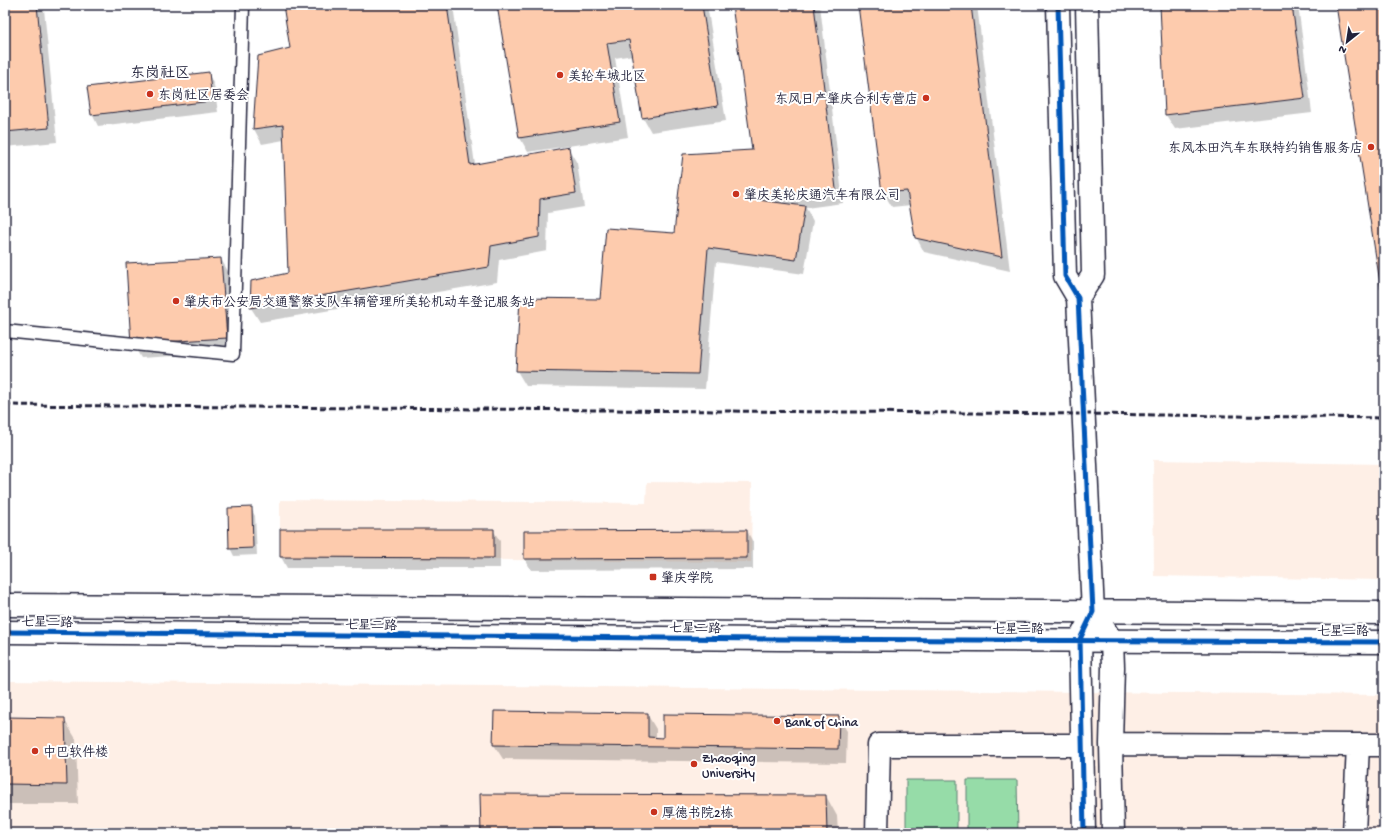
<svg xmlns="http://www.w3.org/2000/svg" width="1389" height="838" font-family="'Gochi Hand','LXGW WenKai TC',sans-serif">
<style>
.built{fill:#feefe6}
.green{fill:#96dca8;stroke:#5c7f72}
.shadow{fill:#0003}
.building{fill:#fdcbad;stroke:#22223b}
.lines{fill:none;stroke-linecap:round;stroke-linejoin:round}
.lane-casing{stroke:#22223b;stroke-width:15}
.street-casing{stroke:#22223b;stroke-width:25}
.secondary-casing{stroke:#22223b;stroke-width:25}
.lane{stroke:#fff;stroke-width:12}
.street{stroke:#fff;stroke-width:22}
.secondary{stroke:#fff;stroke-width:22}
.rail{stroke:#22223b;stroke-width:3;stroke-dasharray:6 3;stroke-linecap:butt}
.cycleway-casing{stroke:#fff;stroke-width:8}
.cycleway{stroke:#0057b8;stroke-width:5}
.poi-dot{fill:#c8321e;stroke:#fff;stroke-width:1.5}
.labels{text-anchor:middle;stroke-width:4;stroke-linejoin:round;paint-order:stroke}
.poi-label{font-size:13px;fill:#22223b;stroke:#fff;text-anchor:start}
.street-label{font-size:13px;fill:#22223b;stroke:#fff}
.quarter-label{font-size:15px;fill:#22223b;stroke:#fff}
</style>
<rect width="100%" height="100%" fill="#fff"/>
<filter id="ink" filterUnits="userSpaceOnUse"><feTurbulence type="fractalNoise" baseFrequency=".025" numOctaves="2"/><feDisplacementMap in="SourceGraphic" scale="8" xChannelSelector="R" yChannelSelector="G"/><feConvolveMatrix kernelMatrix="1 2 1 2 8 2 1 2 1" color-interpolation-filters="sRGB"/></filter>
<g filter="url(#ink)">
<!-- built -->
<path class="built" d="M1153,460L1384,464V580L1154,576Z
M647,482L752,483L751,562L280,558V500L646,503Z
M5,681L1384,695V833H5Z"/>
<!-- green -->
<path class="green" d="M906,780H957V833H906Z
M967,780H1017L1018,833H967Z"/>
<!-- shadow -->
<path class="shadow" d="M5,5H42L44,9L57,142L5,147Z
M284,5H453L475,165L568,148L577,163L584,207L548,213L547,251L499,260L497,282L260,322L251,308L252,282L289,274L284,140L262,144L254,129L259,56L291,48Z
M498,5H707L726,121L651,132L643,118L633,55L615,58L628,137L528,152L520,138Z
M733,5H820L843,203L806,208L813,221L804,274L716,262L705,389L526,386L517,371L521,299L601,300L675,234L754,151Z
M859,5H977L1010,271L924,252L916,237L911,205L892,207L883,192Z
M1161,5H1298L1312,113L1175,129L1166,115Z
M208,73L214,85L218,112L98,126L92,114Z
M221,259L229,273L234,352L141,358L132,343Z
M251,508L255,516L257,555L234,556L230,548Z
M281,530H493L500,541V568H287L281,557Z
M747,531L753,542V569L531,570L525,559Z
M647,714L656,729V738L664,739L838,717L847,731L846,763L503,759L494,745Z
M5,718L64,719L76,739L78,804H5Z
M826,796L837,816L838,833H482Z"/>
<!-- building -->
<path class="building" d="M5,5H37L49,128L5,132Z
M283,5H447L470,165L569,147L576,193L540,199L539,237L491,246L489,267L250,308L251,281L288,273L283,125L253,129L258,56L290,48Z
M497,5H702L718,106L642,118L629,40L607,43L620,122L519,138Z
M732,5H814L836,189L750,199L805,206L796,260L708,248L698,374L516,371L520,298L600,299L606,228L674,233L683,154L752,150Z
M858,5H971L1002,257L915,238L907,191L882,193Z
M1160,5H1292L1305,98L1165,115Z
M1336,5H1384V289H1381Z
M209,72L212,101L91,115L87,87Z
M221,258L227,338L131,344L126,263Z
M252,507L253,548L229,549L228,508Z
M280,529H494V558L280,557Z
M747,530V558L524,559V531Z
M494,711L648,713V737L663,738V714L839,716L838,749L493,745Z
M5,717L65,718L67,785L5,784Z
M480,794L826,795L827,833L523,829V833H481Z"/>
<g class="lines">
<defs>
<path id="lane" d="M5,331L233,354L243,5"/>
<path id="street" d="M1093,612L1112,641L1113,667L1111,744L1113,833
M1111,744L1358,745L1354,833
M1358,745H1384
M877,833L879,745H1082
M1084,833L1080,639L1088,624"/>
<path id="secondary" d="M1058,5L1065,276L1078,298L1093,612
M1078,298L1093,275L1087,5
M5,605L1384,613
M5,632L779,639L1384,642"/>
</defs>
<!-- lane casing -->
<use href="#lane" class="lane-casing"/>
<!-- street casing -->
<use href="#street" class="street-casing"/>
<!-- secondary casing -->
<use href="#secondary" class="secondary-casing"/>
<!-- lane -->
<use href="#lane" class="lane"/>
<!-- street -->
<use href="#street" class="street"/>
<!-- secondary -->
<use href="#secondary" class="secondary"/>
<!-- rail -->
<path class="rail" d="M5,405L1084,414L1384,418"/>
<defs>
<path id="cycleway" d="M1058,5L1065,276L1078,298L1093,612L1080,639L1084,833
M5,632L779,639L1384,642"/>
</defs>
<!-- cycleway casing -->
<use href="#cycleway" class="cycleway-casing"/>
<!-- cycleway -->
<use href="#cycleway" class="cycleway"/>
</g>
</g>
<!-- markers -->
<g class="poi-dot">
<circle cx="560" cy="75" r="4"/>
<circle cx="150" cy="94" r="4"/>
<circle cx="926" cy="98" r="4"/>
<circle cx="1371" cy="147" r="4"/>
<circle cx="736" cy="194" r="4"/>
<circle cx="176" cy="301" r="4"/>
<rect x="649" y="573" width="8" height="8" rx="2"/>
<circle cx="777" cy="721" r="4"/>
<circle cx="35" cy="751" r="4"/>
<circle cx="694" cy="764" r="4"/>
<circle cx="654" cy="812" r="4"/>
</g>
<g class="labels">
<!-- poi labels -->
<g class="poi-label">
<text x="568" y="80">美轮车城北区</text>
<text x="158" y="99">东岗社区居委会</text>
<text x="918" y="103" text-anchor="end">东风日产肇庆合利专营店</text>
<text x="1363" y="152" text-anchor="end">东风本田汽车东联特约销售服务店</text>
<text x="744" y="199">肇庆美轮庆通汽车有限公司</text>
<text x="184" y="306">肇庆市公安局交通警察支队车辆管理所美轮机动车登记服务站</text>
<text x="661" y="582">肇庆学院</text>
<text x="785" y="726">Bank of China</text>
<text x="43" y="756">中巴软件楼</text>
<text x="702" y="762">Zhaoqing<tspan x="702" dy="15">University</tspan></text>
<text x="662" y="817">厚德书院2栋</text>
</g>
<!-- street labels -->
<g class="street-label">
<text transform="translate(47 621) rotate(1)" y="5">七星二路</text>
<text transform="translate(371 624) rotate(1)" y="5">七星二路</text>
<text transform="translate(695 627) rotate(1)" y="5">七星二路</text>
<text x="1018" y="633">七星二路</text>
<text x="1343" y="635">七星二路</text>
</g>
<!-- quarter labels -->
<g class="quarter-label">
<text x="160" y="77">东岗社区</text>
</g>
</g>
<!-- margin -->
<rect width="1389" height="838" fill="none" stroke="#fff" stroke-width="20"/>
<rect x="10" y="10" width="1369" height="818" fill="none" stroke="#22223b" stroke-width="1.5" filter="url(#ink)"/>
<!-- north arrow -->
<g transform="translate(1347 42) rotate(210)" stroke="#ffffff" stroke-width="3" paint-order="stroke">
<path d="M0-3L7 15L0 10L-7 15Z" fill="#22223b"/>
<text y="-6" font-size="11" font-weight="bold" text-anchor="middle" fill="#22223b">N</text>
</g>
</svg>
